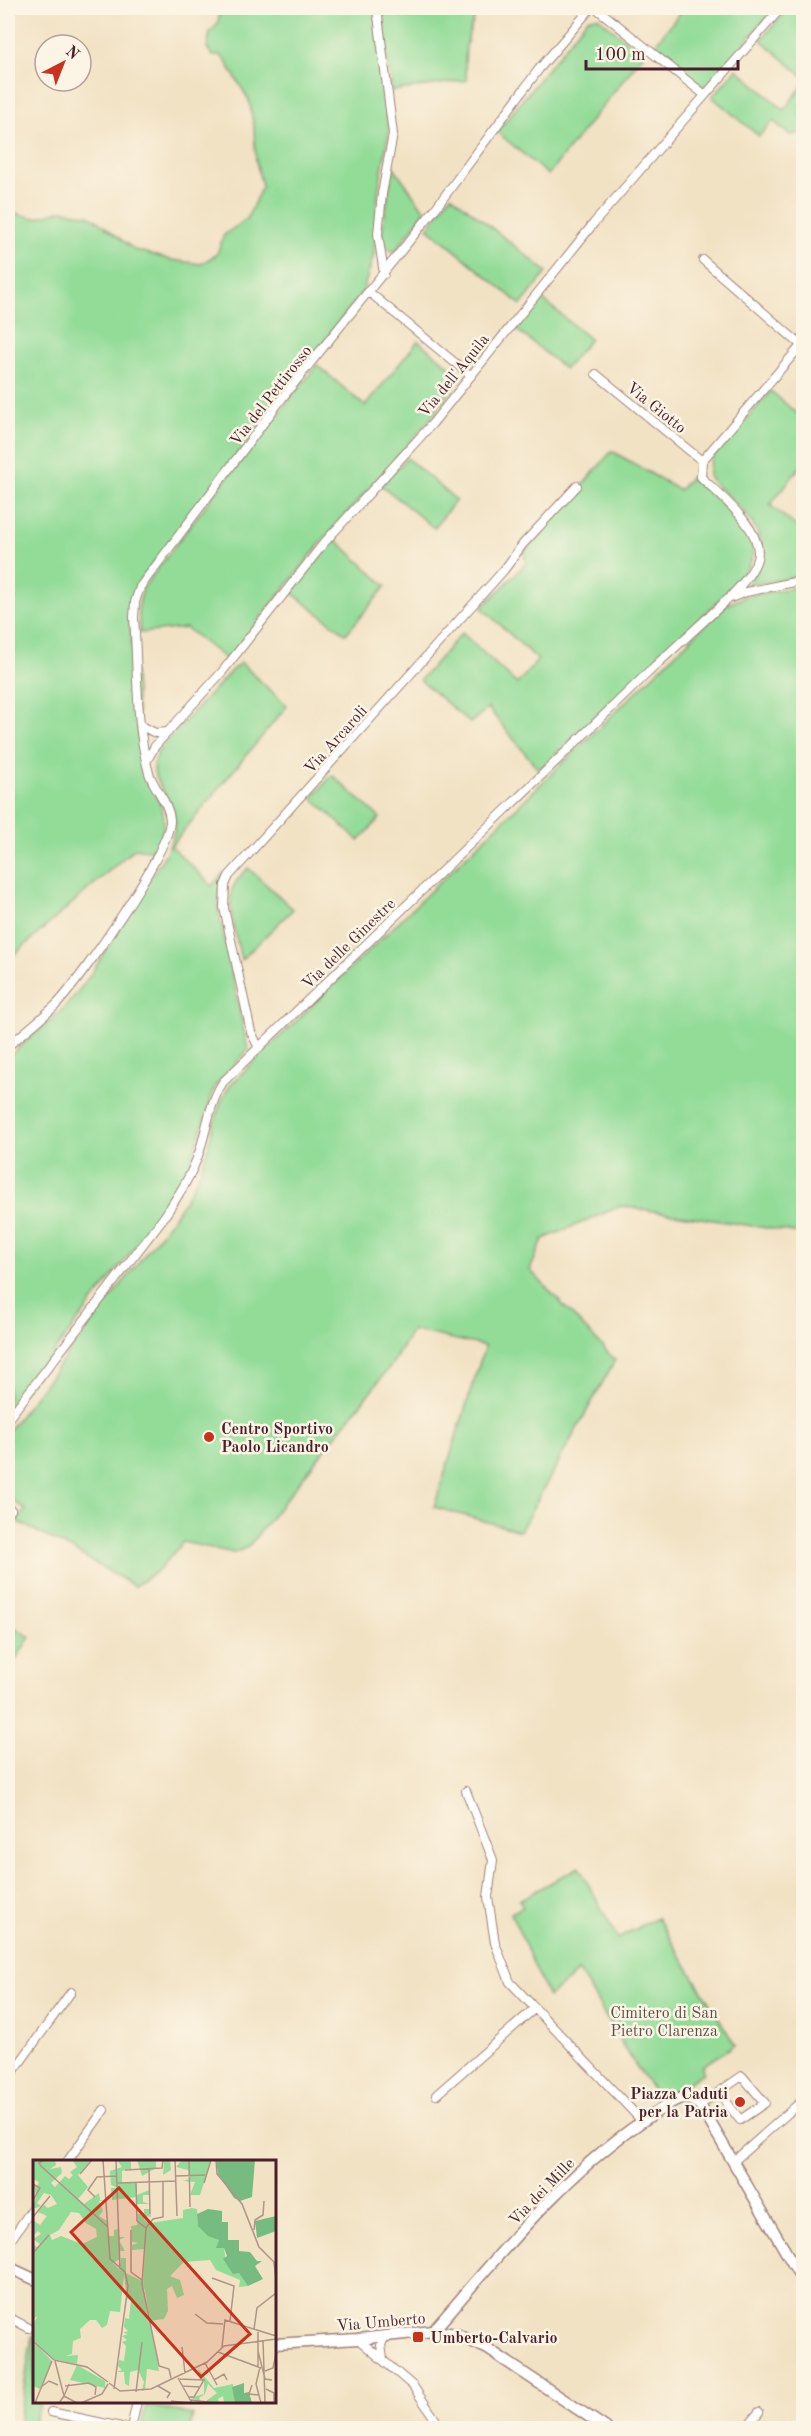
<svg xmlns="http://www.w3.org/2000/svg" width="811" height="2436" font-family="'Old Standard TT',serif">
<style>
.green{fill:#93dc98;stroke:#6e7e62;stroke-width:1.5}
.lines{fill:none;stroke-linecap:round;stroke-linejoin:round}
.minor-casing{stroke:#9e8078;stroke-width:10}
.secondary-casing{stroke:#9e8078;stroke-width:13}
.minor{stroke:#fff;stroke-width:8}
.secondary{stroke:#fff;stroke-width:10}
.poi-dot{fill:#c8321e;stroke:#fcf5e5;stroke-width:2}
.labels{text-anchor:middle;stroke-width:5;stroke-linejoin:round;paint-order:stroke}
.street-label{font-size:16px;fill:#4a1f2b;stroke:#fcf5e5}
.poi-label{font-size:16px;font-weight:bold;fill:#4a1f2b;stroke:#fcf5e5;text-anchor:start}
.park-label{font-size:16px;fill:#5c4e46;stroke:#fcf5e5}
.inset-road{fill:none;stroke:#af9487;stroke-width:1.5}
.view{fill:#c8321e;fill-opacity:0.15;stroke:#c8321e;stroke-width:3}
.inset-edge{fill:none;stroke:#4a1f2b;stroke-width:3}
</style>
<rect width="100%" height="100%" fill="#fcf5e5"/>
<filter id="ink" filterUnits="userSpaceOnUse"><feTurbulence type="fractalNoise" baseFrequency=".0167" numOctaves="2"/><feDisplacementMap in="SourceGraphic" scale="12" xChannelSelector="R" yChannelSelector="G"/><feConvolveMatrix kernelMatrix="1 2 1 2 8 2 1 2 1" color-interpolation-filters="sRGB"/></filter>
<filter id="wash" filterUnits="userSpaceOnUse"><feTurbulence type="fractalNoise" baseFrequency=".008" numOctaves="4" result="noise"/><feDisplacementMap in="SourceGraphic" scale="24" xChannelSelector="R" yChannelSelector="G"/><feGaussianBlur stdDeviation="1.35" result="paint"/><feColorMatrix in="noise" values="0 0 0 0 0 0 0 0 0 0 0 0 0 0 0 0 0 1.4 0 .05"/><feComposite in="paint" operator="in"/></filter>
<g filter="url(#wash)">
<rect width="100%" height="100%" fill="#f2e2c4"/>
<!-- green -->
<path class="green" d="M219,8H374L389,132L378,192L374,254L363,291L139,582C134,590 131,599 130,609C129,631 133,655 135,678C137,703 137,730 141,756C149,799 177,804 156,851L135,848L8,960V207L20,215L36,218L63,210L91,216L135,250L171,260L201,264L217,254L224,235L247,219L262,186L256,161L254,127L249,100L225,60L220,55L213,56L207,48L210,32C220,24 219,19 219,8Z
M381,8H480C467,30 462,54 467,80L392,91Z
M684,8H775L706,87L700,85L652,48Z
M788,8H803V76L761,40Z
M598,17L643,55L548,175L497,132L588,18Z
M737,69L784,110L803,85V135L801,133L790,135L773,121L759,136L712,97Z
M393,166L425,211L396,250L392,251C383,247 382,239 382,230Z
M451,195L547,272L521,305L428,228Z
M542,299L590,339L565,369L516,329Z
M418,341L462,376L428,422L324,539L227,660L186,628L140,633L138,608L143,588L218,489L317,365L365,406Z
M771,391L803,419V463L770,505L803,532V576L747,585C777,548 756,523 727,495C722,490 713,484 710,478C707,471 710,463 713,456Z
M612,451L679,490L690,478C710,492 758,529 752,557C750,566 743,575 738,582L539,770L488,708L470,723L420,680L462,633L517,684L538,660L482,608L526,563L524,553Z
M407,458L456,500L434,528L381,485Z
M334,538L386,586L346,634L292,593Z
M803,586V1238L800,1233L621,1206L543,1239L530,1270L615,1360L520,1531L434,1507L485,1346L412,1330L392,1364L248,1547L234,1553L183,1542L159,1570L134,1586L73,1550L16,1521L26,1510L8,1497V1431L172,1219C184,1202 195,1185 202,1166C212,1138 214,1107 232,1083L726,605L746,596Z
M241,663L287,706L171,846L212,886L222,874L218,909L248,1050L215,1086L189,1169L160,1214L8,1412V1057C26,1041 46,1026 63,1009C95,976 114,933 139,894C152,873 172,852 175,826C178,793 137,781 162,746L232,670Z
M332,775L380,818L359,841L312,798Z
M248,868L293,909L241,960C238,943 226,904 233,887C236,880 243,874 248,868Z
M8,1623L30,1637L8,1672Z
M579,1867L618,1939L657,1917L735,2045L702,2066L703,2073L660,2101L626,2051L579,1971L548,1997L511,1913L523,1907L519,1900Z
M32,2336L34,2337V2402H41L32,2428H18Z
M146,2405L193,2415L190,2428H141Z"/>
</g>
<g filter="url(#ink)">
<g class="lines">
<defs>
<path id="minor" d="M377,8L393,134L382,194L378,234L384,274
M596,8L705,95
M703,260L801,345
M369,292L471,376
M596,374L702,461
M730,597C740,586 753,573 757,559C765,530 719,495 701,477L702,461L804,342
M142,726L155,733L168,732
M147,760L155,746L222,672L324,543L432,424L594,223L781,8
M8,1046C24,1033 41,1019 56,1005C80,981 173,847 170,819C168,801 154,789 149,773C135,724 138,668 134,618L135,602L140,587L283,397L435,209L539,69L591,8
M259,1048L251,1032L224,908L225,885L229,876L504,570L523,544L577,486
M8,1419L164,1217C178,1196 192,1175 200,1150C207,1127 210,1102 223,1082L656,665L728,599L746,592L804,580
M8,1508L11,1510
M466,1791L493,1860L488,1897L495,1943L510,1982L642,2121
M8,2079L71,1992
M436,2095L534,2009
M700,2105L742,2076L765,2103L740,2120L719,2092
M734,2161L804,2099
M67,2162L104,2110
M8,2244L34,2206
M8,2317L29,2328
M358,2339L413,2386L441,2428
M383,2359L381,2345L385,2336
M51,2412L126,2428
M131,2428L137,2402
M746,2428L759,2412"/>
<path id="secondary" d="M8,2267L34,2279
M433,2331C499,2255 569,2167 655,2113C663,2108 673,2099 683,2098C689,2098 695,2102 700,2105L804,2283
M274,2344L358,2339L433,2331L456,2334L488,2349L606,2428"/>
</defs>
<!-- minor casing -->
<use href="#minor" class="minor-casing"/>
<!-- secondary casing -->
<use href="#secondary" class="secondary-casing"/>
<!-- minor -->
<use href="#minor" class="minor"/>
<!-- secondary -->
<use href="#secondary" class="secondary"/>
</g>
</g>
<!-- markers -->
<g class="poi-dot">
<circle cx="209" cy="1437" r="6"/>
<circle cx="740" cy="2102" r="6"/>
<rect x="412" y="2331" width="12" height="12" rx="3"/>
</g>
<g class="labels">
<!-- street labels -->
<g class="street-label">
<text transform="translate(453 375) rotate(-51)" y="6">Via dell'Aquila</text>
<text transform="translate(270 395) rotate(-52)" y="6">Via del Pettirosso</text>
<text transform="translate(657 407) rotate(39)" y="6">Via Giotto</text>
<text transform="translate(335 739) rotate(-48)" y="6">Via Arcaroli</text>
<text transform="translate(348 943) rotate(-44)" y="6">Via delle Ginestre</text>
<text transform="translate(541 2191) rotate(-46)" y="6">Via dei Mille</text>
<text transform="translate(381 2321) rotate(-5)" y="6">Via Umberto</text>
</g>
<!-- poi labels -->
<g class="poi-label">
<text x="221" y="1434">Centro Sportivo<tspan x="221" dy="18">Paolo Licandro</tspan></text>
<text x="728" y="2099" text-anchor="end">Piazza Caduti<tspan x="728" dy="18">per la Patria</tspan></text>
<text x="430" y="2343">Umberto-Calvario</text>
</g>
<!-- park labels -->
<g class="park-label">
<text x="664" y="2018">Cimitero di San<tspan x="664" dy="18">Pietro Clarenza</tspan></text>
</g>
</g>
<!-- overview -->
<g transform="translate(33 2160)">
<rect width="243" height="243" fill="#f2e2c4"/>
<path d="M0,0H22L23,5L17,9L28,7L29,13L18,23L22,27L32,16L36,19L40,15L37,12L44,7L39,0H58L45,15L55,27L45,39L51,44L66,33L67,40H72L66,41L70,51L66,56L74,61L75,76H81V70L85,69L86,77H92L86,80L92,91H86L87,99L80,103L87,110L88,98H93V113L109,121L112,131L126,211L114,209L112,230L109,231L111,222L105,210L97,212L96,226L92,224L91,212H84L89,210L85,206L86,200L91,201L93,186L89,182L94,180L89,176L95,174L90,173L95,171L91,167L92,158L96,159L98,140L94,139L91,115L87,152L77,151L74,165L69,168L63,160H57L47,169L48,178L40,181L39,194L32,196L45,195L44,204L20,199L0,180V163L5,156L0,159V84L5,88L7,84L0,79L8,74L5,71L0,76V60L7,65L14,56L5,52L11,45L15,48L24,44L18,35L11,33L4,43L8,46L0,49L3,35L0,24L4,26L6,22L0,19ZM38,52L46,53L53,63L63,69L64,77L49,84L28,76L19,80L17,75L26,70ZM84,0H98V9L89,11V22H103L104,35L116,30V35H110V42L117,44H104V37L79,40L78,28H85L78,25L77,11L89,7ZM104,0H137L138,10L130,15L131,1H123V8L109,16ZM149,0L178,1L167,35H157L162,22L150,21L157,19L155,10L143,7ZM159,48L164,49L165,65L186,80L184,88H191L193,103L211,117L215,126L206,127L207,120L183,110L177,100L151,102L137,116L147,120L151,135L144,138L139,126L134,129L135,151L131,159L115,161L110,125L112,89L99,90V85L105,83L99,82L98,66L104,65L105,54L111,53V49H117L118,57L111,56V60L117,63L150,58V50ZM0,181L19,201L7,229L0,226ZM44,205L72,221V228L37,220ZM165,209L181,228L200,224L202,243H191L190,236L185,239L186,243L173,241L184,233L175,224L172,234L166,238L168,241L157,238L171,234V220H167Z" fill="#93dc98" fill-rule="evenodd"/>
<path d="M183,0H222L219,37L207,41L201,38L185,14ZM175,49L189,51V62H195V80H206V91L217,92L224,101H229L222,106L230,119L215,126L206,113L200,114L190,99L194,96L191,88H183L186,80L175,76L165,66L164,54ZM243,56V71L224,78L222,61ZM211,223V233L216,232L219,243H202L199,227Z" fill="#76bc80"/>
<path class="inset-road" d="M11,0L6,3L8,6L75,67M70,0L77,99L92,112L95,126L81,229M83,0L87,109M142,0L144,56M156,0L157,47M183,0L184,14L209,44L226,87L241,102L243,119M116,9L117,54M92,10L129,8L130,0M47,14L59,0M143,16L172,15M130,21V57L120,59L113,68L109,124L126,206L136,209L138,218M103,22L104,61L113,68M85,23L143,21M171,23L178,0M0,24L7,28L0,40M62,37L55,30L64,17L84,16M0,57L17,36M98,70V112L109,120M221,70L222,60L230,55L231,41M0,93L16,75M179,118L201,126L197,161M162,154L174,163L190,164M221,169L224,148L243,133M230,180L232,243M0,181L21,200M149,187L152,213M189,187L192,160L243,176M225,191L232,219L239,220M185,192L228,208M21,200L54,207L75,222M22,201L31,236L36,224M172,203L184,225M225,207V170M227,207L223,224L228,243M232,211L240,208L243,194M145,218L159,243M145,219L171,220L161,237H156M181,220L191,214L194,220M76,223L87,231L118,229L174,202L191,186L243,179M219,225L216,234L226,235M32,226L56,223L63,227L62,235M125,226L137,233L134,238M149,226L167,227M8,227L16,221L25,225M233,229L241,233V243M103,232L109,182M158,240L183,243M138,241L156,243M2,243L19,201M26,243L31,236L44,243M48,243L69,234L75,224"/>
<path class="view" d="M86,28L217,174L168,217L38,72Z"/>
<rect width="243" height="243" class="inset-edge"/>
</g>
<!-- margin -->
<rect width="811" height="2436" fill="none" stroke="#fcf5e5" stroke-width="30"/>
<!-- north arrow -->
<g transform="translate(63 63) rotate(42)"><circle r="28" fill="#fcf5e5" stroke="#b59f9b" stroke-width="1.5"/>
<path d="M0-4.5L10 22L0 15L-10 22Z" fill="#c8321e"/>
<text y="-9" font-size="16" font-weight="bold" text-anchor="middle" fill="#4a1f2b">N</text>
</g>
<!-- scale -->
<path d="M586 60v9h152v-9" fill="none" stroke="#4a1f2b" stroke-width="3"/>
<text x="595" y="60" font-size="18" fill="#4a1f2b" stroke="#fcf5e5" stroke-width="4.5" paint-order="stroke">100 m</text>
</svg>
